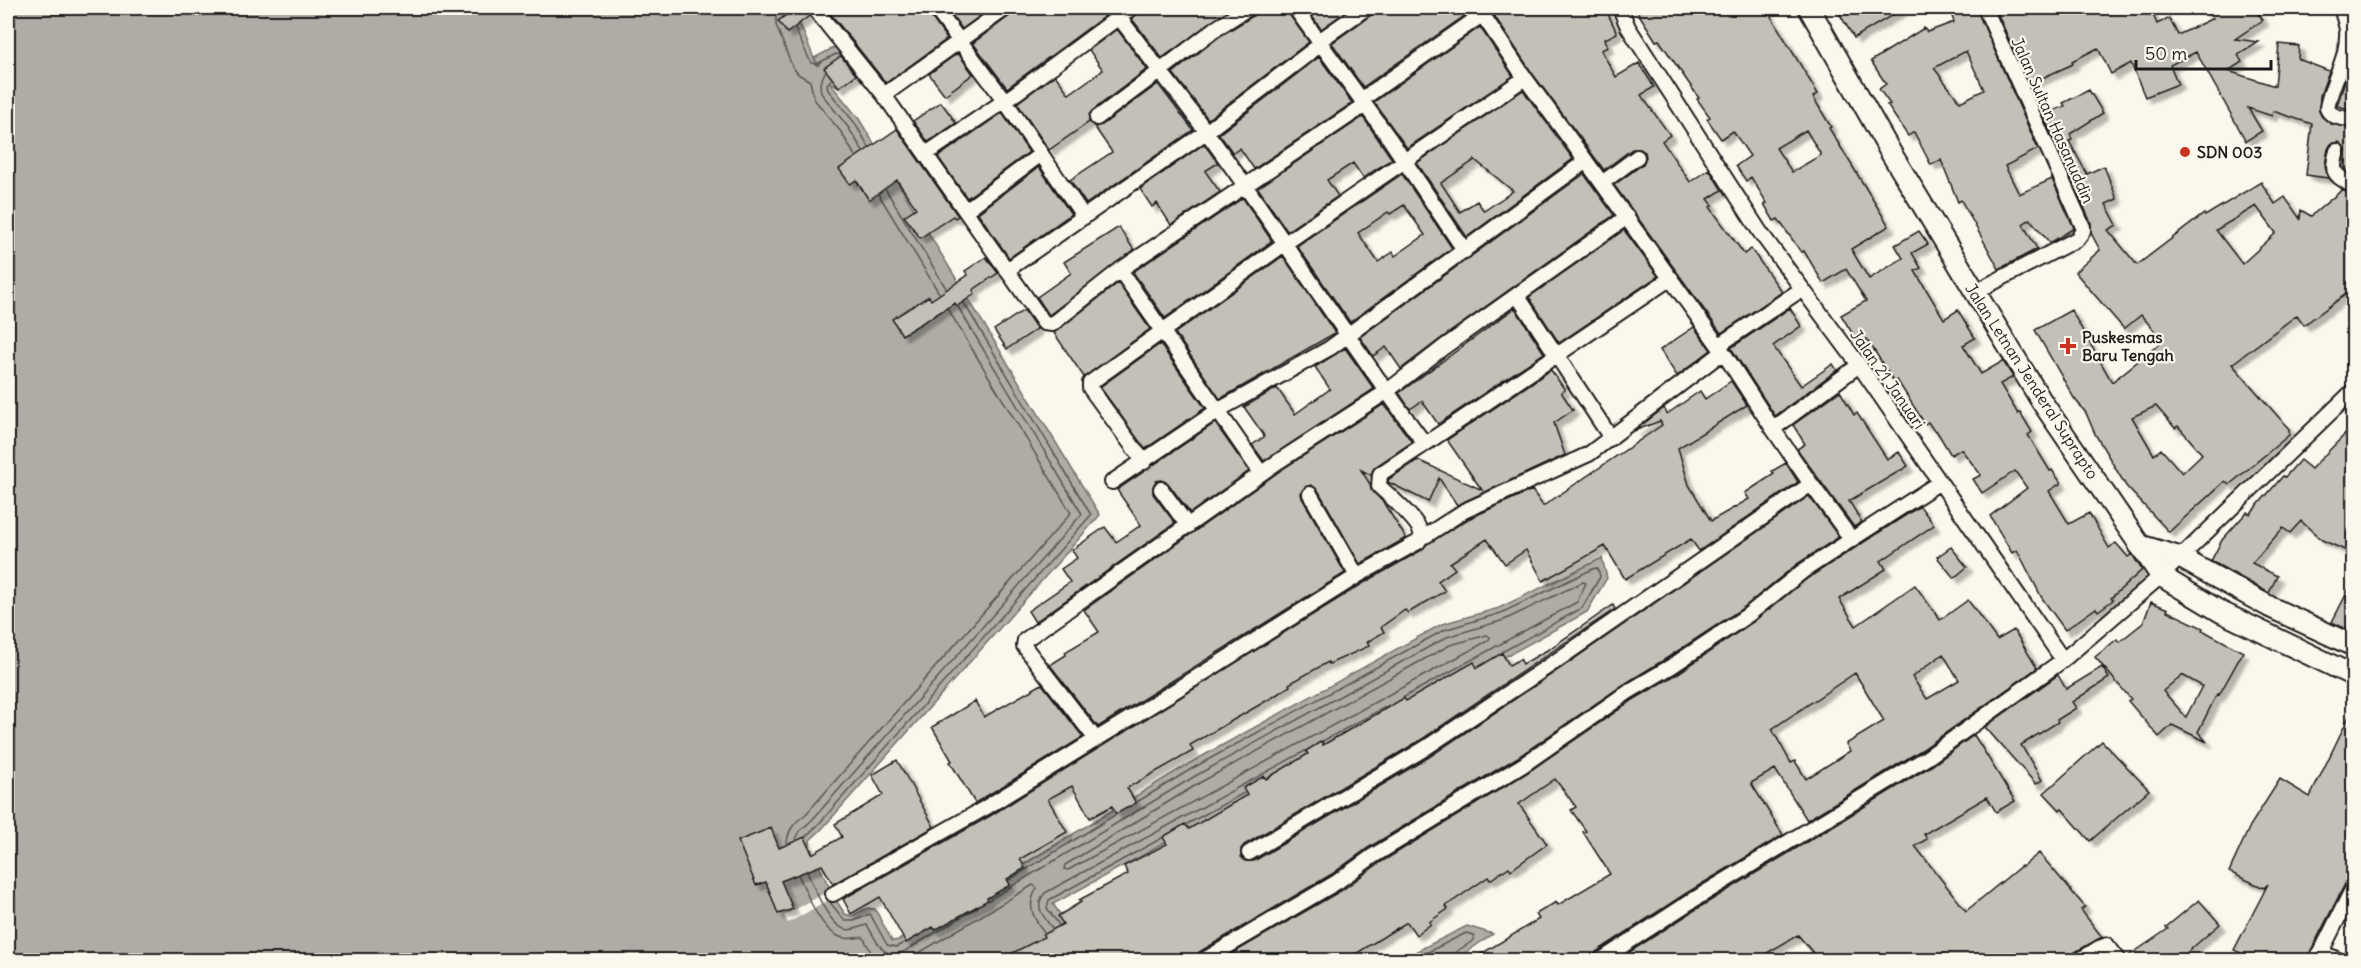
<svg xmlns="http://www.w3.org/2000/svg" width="2361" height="968" font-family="Delius,sans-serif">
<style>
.water{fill:#afaca5;stroke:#74726e;stroke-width:1.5}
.pier{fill:#fbf7ec}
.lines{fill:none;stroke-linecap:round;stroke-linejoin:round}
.shore{stroke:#575653;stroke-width:1.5}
.building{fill:#c3c0b8;stroke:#1c1c1c;stroke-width:1.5;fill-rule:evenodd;filter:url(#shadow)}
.minor-casing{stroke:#1c1c1c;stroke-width:18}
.secondary-casing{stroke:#1c1c1c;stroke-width:24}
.minor{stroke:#fbf7ec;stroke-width:14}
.secondary{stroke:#fbf7ec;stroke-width:20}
.poi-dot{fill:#c8321e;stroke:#fbf7ec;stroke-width:2}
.labels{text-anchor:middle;stroke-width:4.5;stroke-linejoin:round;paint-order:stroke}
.street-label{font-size:16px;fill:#1c1c1c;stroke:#fbf7ec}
.poi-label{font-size:16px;font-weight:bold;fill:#1c1c1c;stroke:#fbf7ec;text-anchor:start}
</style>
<defs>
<filter id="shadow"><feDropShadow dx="5.5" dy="5.5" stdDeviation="1.5" flood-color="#0004"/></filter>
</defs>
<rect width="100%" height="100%" fill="#fbf7ec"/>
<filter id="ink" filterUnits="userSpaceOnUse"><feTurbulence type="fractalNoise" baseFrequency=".0167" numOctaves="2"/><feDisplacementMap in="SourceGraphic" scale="12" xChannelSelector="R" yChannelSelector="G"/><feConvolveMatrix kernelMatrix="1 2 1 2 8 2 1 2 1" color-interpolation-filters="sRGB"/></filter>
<g filter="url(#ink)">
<!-- water -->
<path class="water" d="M8,8H809L810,9L798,19L817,66L819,65L814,58L839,45L860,69L856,71L855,75L839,87L830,83L859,119L1100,515L821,830L810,840V847L834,897L845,914L852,916L867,908L875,909L892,941L899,940L1190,763L1442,624L1499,608L1602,558L1607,578L1587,612L1053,904L1092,960H8Z
M1467,926L1493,934L1454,960H1399Z"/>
<!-- pier -->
<path class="pier" d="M830,890L834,897L788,923L784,916Z"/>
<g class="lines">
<!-- shore -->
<path class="shore" d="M778,8L776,16V25L792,66L798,74L810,81L814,99L841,132L855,156
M795,29L811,63L817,64L836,54L840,55
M825,72L820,83L821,93L848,127L863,151
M831,80L827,84L828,90L854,122L869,147
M886,190L946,288
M879,195L939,293
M1487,635L1490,637L1489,640L1068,870L1064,869L1065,865L1201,782L1450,645Z
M1323,741L1389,705
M1137,802L1193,768L1444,630L1501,613L1595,568L1598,569L1600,577L1582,608L1502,652
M1187,824L1244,793
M806,836L817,826L1091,515L964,303
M796,839L800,831L812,820L1082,514L958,307
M787,843C788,829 795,822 806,814L1071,513L948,309
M807,872C814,887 828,924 844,929C852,932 860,926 867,925C877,940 882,962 905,951L978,907
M799,876C807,894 820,930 840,937C847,940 855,938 863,937L871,952L881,960
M1009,880L1115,815
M989,900L1197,775L1447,637L1504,620L1583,582L1586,583L1577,602L1404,697
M829,901L845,921H854L870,914L887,945L896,947L904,943
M1059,925L1047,908L1049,900L1162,838
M1052,928C1044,917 1033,906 1045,893L1305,751
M907,960L1033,885L1037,888C1026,906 1033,917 1044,933
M1412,960L1466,933L1474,935V940L1453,954L1451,960"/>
</g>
<!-- building -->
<path class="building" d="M796,8H805L809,16L787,33L778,21Z
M826,8H926L928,13L947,39L886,83Z
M954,8H991L962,29L949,11Z
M1015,8H1103L1106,15L1007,88L973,43L1011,15Z
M1140,8H1232L1162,58L1132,19L1139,12Z
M1257,8H1286L1288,13L1309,42L1208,119L1173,73L1220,36L1253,16Z
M1306,8H1351L1321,29Z
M1375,8H1469L1470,12L1363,87L1332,43L1371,15Z
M1489,8H1605L1617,33L1605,39L1608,47L1601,50L1616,77L1639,63L1654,87L1641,95L1670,135L1662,141L1690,182L1709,169L1722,190L1708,199L1713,205L1710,207L1744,254L1751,249L1782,292L1721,333L1614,185L1643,164L1646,157L1645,152L1640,149H1632L1604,170L1532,73Z
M1635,8H1766L1818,94L1813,97L1831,127L1829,128L1889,226L1851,249L1869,279L1903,258L1895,245L1919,231L1928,244L1912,253L1921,268L1915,271L1944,319L1958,310L1975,338L1963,345L1981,374L2003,361L2013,377L2000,384L2018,414L2020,412L2032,432L2028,435L2050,471L2052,470L2061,483L2049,491L2069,524L2089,513L2109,548L2116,543L2128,557L2132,554L2142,570L2111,598L2113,600L2098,611L2096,608L2065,630L2042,598L2017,550L2012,553L1990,516L2027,488L2015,471L1982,493L1973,479L1981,475L1961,449L1951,455L1936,430L1934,431L1928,422L1925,424L1897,380L1894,382L1867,339L1859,344L1841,315L1866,301L1846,269L1823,283L1804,251L1801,252L1778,219L1774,221L1764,204L1767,203L1751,177L1746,181L1736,166L1750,156L1733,131L1721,139L1707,119L1710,117L1697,99L1699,98L1659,40L1656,41ZM1806,130L1821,155L1792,172L1776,148Z
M1836,8H1904L1854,38Z
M1949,8H1976L2038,149L2005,166L2019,194L2052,179L2074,228L2050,243L2030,219L2023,224L2037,249L1999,269L1961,200L1958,202L1941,160L1931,165L1914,132L1908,136L1887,105L1890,104L1879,89L1886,84L1871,61L1924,28L1927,32L1954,22ZM1966,51L1984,90L1960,102L1934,68Z
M1995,8H2026L2027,14L2043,8H2150L2157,24L2169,18L2178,35L2213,18L2201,8H2254L2263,20L2235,39L2259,42L2238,55L2242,62L2228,71L2275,86L2279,44L2299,46L2298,59L2329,71L2320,96L2319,111L2322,117L2331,124L2354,128V176L2344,168L2346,149L2339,142L2331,144L2328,149L2325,165L2328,178L2306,175L2312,124L2273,111L2272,116L2248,108L2262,131L2246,141L2196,52L2170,65L2178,84L2145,97L2131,63L2111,74L2098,48L2072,61L2073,64L2029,84Z
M1480,27L1513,76L1407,148L1374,102Z
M1117,29L1147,69L1092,111L1089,115V122L1049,150L1017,103L1055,75L1069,94L1103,70L1089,50Z
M958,53L973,74L945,95L929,74Z
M841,56L856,75L839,87L824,68Z
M1319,57L1352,103L1254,169L1240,148L1233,153L1219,134Z
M2346,77L2354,80V110L2337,106Z
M1158,84L1193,130L1086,204L1070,180L1112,152L1094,126L1102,125Z
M1523,90L1573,159L1467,237L1417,163ZM1475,160L1513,191L1484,211L1477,201L1460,212L1441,183Z
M2089,90L2103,113L2070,134L2072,140L2069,141L2087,174L2104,166L2117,199L2106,204L2117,225L2108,230L2137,265L2204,214L2205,216L2261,182L2275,204L2285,197L2300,219L2301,210L2311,216L2342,190L2354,196V288L2304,325L2297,315L2232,364L2289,429V435L2229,485L2225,481L2169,532L2126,486L2095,434L2086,413L2074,398L2035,330L2071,310L2112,382L2163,341L2141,315L2124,329L2075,272L2100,250L2091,233V223L2043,115L2065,106L2063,103ZM2256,206L2276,233L2242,264L2216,230ZM2156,406L2175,428L2178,426L2202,454L2182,473L2161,449L2154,455L2132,417Z
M941,102L956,123L928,142L913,121Z
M1002,113L1029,152L967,198L938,157Z
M1363,117L1392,159L1363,178L1353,163L1327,180L1338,196L1287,231L1258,188Z
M897,129L958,216L955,218L953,216L920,238L904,216L916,208L897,180L869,200L856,180L850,184L839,169Z
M1204,144L1218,163L1205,171L1220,192L1171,225L1157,203L1152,207L1140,189Z
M1039,167L1071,214L1009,258L978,213Z
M1402,174L1452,248L1350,322L1297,246ZM1404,205L1425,235L1395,256L1393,252L1378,262L1358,233L1388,212L1390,214Z
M1584,174L1614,215L1439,340L1401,369L1386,347L1373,356L1360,337Z
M1243,198L1272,241L1165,318L1133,272Z
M1119,227L1134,250L1049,315L1037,297L1071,273L1064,262Z
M1624,230L1658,276L1559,343L1529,297Z
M1283,256L1335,333L1220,399L1175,333Z
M986,257L998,273L973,290L975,294L957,306L955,303L902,335L892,319L929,296L931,300L968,275L965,271Z
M1118,283L1150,329L1084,377L1054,333Z
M1515,308L1544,353L1438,424L1422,401L1410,409L1399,393Z
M1790,308L1801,326L1773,346L1801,386L1833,364L1837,370L1775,416L1731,348Z
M1024,310L1037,329L1007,349L994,330Z
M1694,327L1711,350L1677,376L1660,350Z
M1160,344L1205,408L1145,449L1100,387Z
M1345,348L1374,389L1264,461L1252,445L1264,437L1263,434L1244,407L1277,388L1295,414L1330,389L1315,367Z
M1551,370L1565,390L1561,392L1573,410L1554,423L1565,455L1457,505L1439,478L1428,502L1388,482L1389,479L1418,460L1482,490L1447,440Z
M1731,381L1747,405L1678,448L1689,485L1711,521L1749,499L1745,493L1774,474L1772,471L1786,463L1798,482L1699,551L1691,539L1625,579L1605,546L1543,581L1526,550L1505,564L1487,539L1450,563L1455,569L1438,581L1445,591L1408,613L1405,610L1381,627L1384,632L1367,642L1369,646L1329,664L1328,662L1289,684L1290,686L1273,697L1190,745L1193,751L1127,788L1136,803L1116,814L1112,806L1090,818L1072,786L1048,799L1067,832L1020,859L1025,868L1007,879L1010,885L987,898L988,900L935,930L933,927L906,943L880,897L851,914L843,899L990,816L1362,584L1422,550L1427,544L1468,519L1532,490L1543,506L1662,425L1660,421L1634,431L1664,408L1667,414L1700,391L1705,399Z
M1840,391L1854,415L1857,413L1887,459L1899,452L1908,466L1849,501L1862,522L1854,527L1797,449L1805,444L1793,425Z
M1384,404L1412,442L1375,467L1371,475L1361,470L1370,484L1371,490L1383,502L1406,538L1360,564L1318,490L1311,485L1305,487L1301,493L1302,498L1345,573L1098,727L1050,665L1066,655L1065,652L1099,632L1084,610L1284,468Z
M1215,423L1249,471L1190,513L1168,483L1161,480L1156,481L1153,486V494L1175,523L1035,622L1028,611L1070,582L1061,569L1077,558L1072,550L1105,527L1116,542L1141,525L1117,490Z
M2354,425V554L2322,540L2301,521L2290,533L2283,528L2252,563L2277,576L2269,593L2211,561L2222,540L2247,512L2250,514L2283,476L2285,477L2300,460L2311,469Z
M1809,496L1839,537L1797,564L1743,608L1667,658L1623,685L1518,757L1368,848L1332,874L1199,952L1195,960H999L1044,937L1043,935L1063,924L1058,916L1081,902L1079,900L1128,874L1124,866L1167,844L1163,837L1185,824L1189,829L1247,795L1243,788L1264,776L1266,779L1308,754L1306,751L1322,741L1323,745L1404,698L1406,701L1474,662L1477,668L1502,653L1509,665L1520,659L1523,664L1549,649L1613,605L1615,609L1419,741L1244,845L1241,849V857L1245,861H1254L1429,757L1561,668Z
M1920,506L1934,525L1881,561L1886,569L1839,599L1856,626L1915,585L1940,620L1968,600L1997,640L2014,630L2037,668L1923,749L1807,820L1775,769L1751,783L1783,835L1685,894L1596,952L1592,960H1471L1539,919L1536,914L1556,902L1558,905L1610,874L1583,832L1586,831L1571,810L1576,807L1555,779L1519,804L1547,844L1511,870L1509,867L1490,880L1488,877L1446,906L1448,909L1429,922L1431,924L1416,935L1407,922L1346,960H1221L1342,890L1378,864L1528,772L1633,700L1677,674L1753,622L1808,578ZM1943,654L1959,680L1927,699L1912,677ZM1855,673L1884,721L1846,744L1850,751L1806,779L1795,761L1791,763L1772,729Z
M1951,547L1967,567L1954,578L1937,557Z
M2354,579V633L2332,622Z
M2151,602L2168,609L2167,611L2203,628L2202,630L2243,652L2219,695L2217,694L2198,732L2207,742L2172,725L2159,737L2128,701L2131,699L2095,657L2117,639L2119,642L2143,623ZM2182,675L2202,686L2186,717L2163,691Z
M2102,667L2109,678L2072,702L2076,708L2057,720L2058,722L2021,745L2042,780L2036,784L1985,727L2058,675L2066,689Z
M1042,684L1083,737L975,803L950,762L952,761L932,727L975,701L984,717Z
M2354,706V877L2346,882L2306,960H2255L2234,950L2268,884L2264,888L2229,872L2250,826L2280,779L2310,797Z
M1974,735L2015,801L1996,812L1987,797L1924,834L1927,839L1915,846L1966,911L2021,866L2022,867L2039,853L2085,907L2081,910L2102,937L2075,952L2071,960H1819L1798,935L1755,960H1617L1695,910L1933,765Z
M2102,741L2149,790L2090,841L2062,809L2060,810L2044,793Z
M897,760L934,827L833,884L822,865L781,881L793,909L778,914L766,882L756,885L738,841L771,828L779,848L805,837L812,854L842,837L835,824L883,795L872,775Z
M2199,900L2220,924L2184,955L2188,960H2128L2127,957L2168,929L2166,927Z"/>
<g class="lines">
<defs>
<path id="minor" d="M814,8L884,95L1044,323L1052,324L1120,270
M935,8L1005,101L1084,217
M1295,8L1389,138L1465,251
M1620,8L1628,27L1760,232L1859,365L2063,660
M2341,8C2343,15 2346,23 2347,30C2349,58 2331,82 2327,108C2330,117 2344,119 2354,119
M1319,41L1366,8
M884,95L1006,8
M1361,100L1483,14
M1097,118L1160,71L1112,8
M2337,151C2330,175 2335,174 2354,187
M926,154L1016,93L1131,8
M1586,161L1723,352
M1602,183L1637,157
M966,210L1041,154
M1007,270L1206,132L1321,44
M1975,292L2077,239L2083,231V227L1985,8
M1517,295L1627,217
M1719,345L1802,289
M1773,429L1811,484
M1425,444L1671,278
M1144,462L1090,388V383L1284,244L1525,78
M1261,473L1120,270L1365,105
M1112,482L1217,411L1330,348L1586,161L1525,78L1478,8
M1161,489L1188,526
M1310,494L1357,576
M1421,537L1427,535L1464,511L1589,454L1723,352L1773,429L1859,365
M1095,738L1024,646L1025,640L1279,461L1386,392L1444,347L1517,295L1611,438
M1249,853L1424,749L1556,661L1811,484L1852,540
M833,894L985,808L1210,669L1357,576L1418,542C1420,539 1422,537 1421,533C1419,521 1388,495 1379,486L1380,474L1425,444C1334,322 1255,191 1160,71L1215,29L1248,8
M2321,952L2354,886
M1204,960L1337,882L1373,856L1523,765L1628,692L1672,666L1748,615L1803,571L1940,482
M1601,960L1690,902L1928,757L2063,660L2161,576L2354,390
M2080,960L2099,948L2107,945L2119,960
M2315,960L2321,952L2338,960"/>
<path id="secondary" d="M1809,8L1891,153L2042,402L2161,576L2221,612L2354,676
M2139,545L2179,557L2270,607L2354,646"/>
</defs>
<!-- minor casing -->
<use href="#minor" class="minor-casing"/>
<!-- secondary casing -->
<use href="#secondary" class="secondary-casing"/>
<!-- minor -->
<use href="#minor" class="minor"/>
<!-- secondary -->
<use href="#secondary" class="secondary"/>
</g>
</g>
<!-- markers -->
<g class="poi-dot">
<circle cx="2185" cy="152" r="6"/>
<path d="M2065 337h6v6h6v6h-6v6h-6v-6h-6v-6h6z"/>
</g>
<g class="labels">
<!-- street labels -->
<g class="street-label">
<text transform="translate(2053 120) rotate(66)" y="6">Jalan Sultan Hasanuddin</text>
<text transform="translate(1888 379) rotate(55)" y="6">Jalan 21 Januari</text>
<text transform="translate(2032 381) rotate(57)" y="6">Jalan Letnan Jenderal Suprapto</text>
</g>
<!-- poi labels -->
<g class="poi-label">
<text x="2197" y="158">SDN 003</text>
<text x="2082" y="343">Puskesmas<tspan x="2082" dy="18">Baru Tengah</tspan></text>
</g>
</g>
<!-- margin -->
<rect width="2361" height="968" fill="none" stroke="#fbf7ec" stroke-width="30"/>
<rect x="15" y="15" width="2331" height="938" fill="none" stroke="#1c1c1c" stroke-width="2" filter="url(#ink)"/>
<!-- scale -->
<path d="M2136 60v9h135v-9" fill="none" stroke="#1c1c1c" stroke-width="3"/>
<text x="2145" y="60" font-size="18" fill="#1c1c1c" stroke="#fbf7ec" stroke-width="4.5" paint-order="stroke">50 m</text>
</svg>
